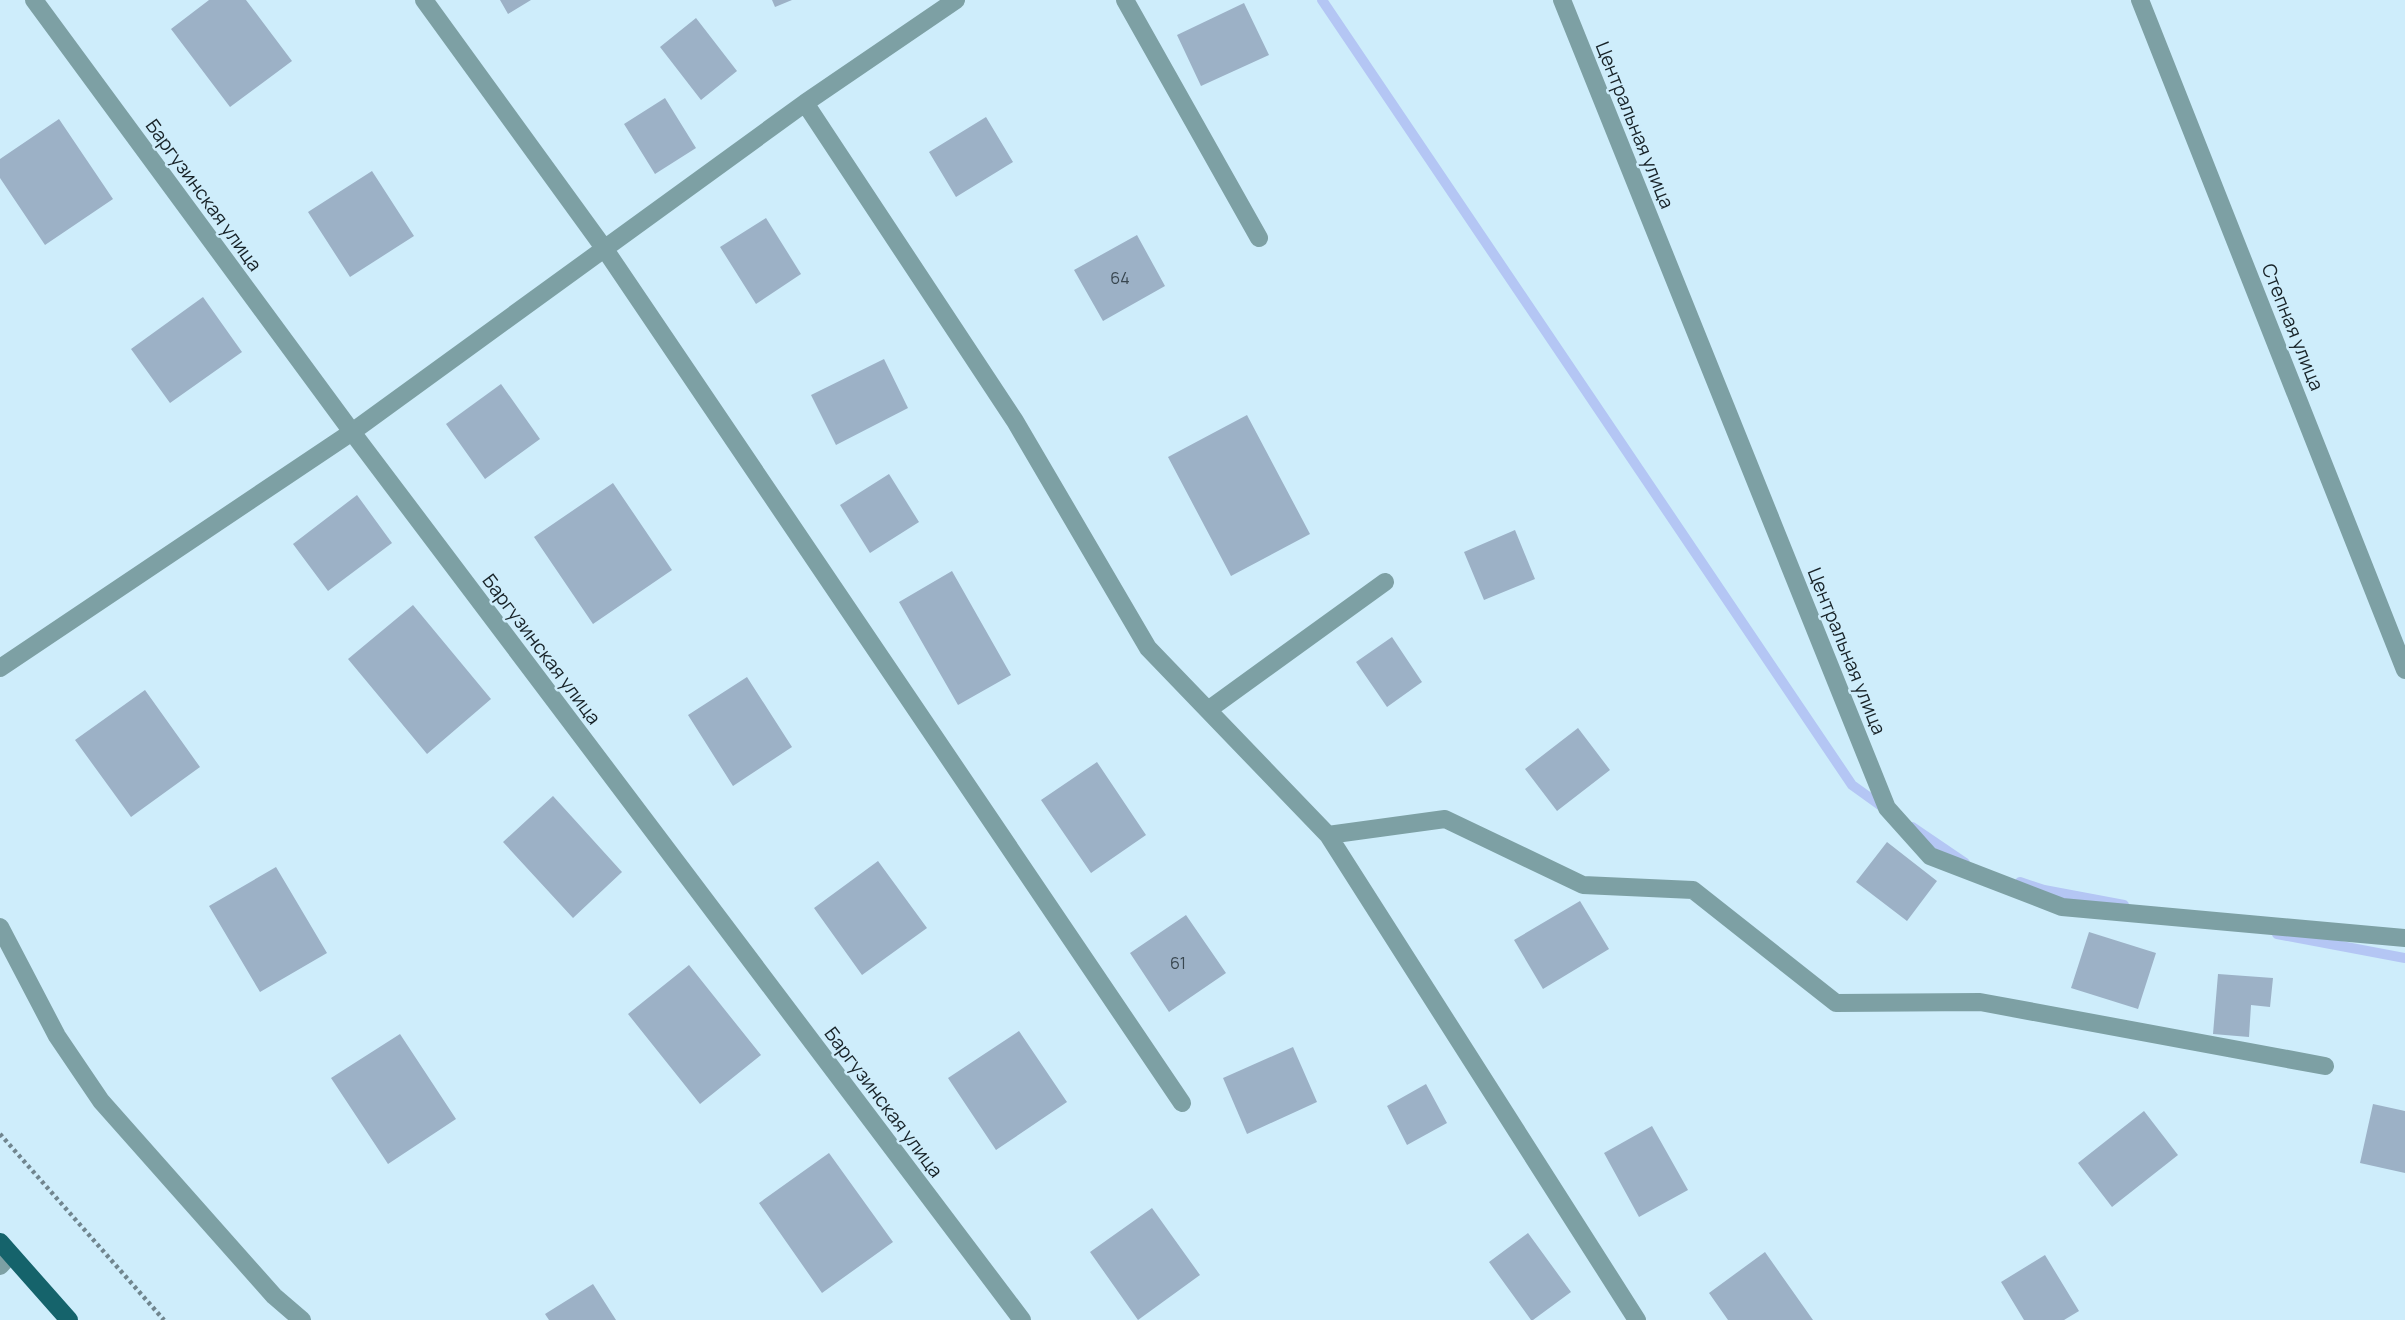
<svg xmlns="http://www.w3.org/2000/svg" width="2405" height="1320" font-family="Manrope,sans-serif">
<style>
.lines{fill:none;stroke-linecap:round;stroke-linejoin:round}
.stream{stroke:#b4c6f4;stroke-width:10}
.building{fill:#9cb1c6}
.path{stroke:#70858e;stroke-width:4.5;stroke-dasharray:3.5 3.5;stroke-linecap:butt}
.minor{stroke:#7da0a4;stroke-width:18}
.tertiary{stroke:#7da0a4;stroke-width:18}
.primary{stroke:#15636b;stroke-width:18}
.labels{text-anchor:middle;stroke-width:5;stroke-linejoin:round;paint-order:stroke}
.number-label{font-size:16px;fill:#38464f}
.street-label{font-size:19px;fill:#172227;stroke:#ceedfb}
</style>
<rect width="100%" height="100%" fill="#ceedfb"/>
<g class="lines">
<!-- stream -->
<path class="stream" d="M1322,0L1852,785L1884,808
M1912,827L1965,863
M2020,882L2044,890L2124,905
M2277,934L2405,958"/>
</g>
<!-- building -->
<path class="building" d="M209,0H246L292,61L230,107L171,29Z
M500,0H531L508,14Z
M772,0H792L775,7Z
M1244,3L1269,55L1201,86L1177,35Z
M696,18L737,71L701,100L660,47Z
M665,98L696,148L655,174L624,124Z
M986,117L1013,162L956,197L929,152Z
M59,119L113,199L45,245L0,178V159Z
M372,171L414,236L350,277L308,212Z
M766,218L801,274L756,304L720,247Z
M1137,235L1165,286L1103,321L1074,270Z
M203,297L242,352L170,403L131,349Z
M884,359L908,408L836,445L811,395Z
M501,384L540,439L485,479L446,424Z
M1247,415L1310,534L1231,576L1168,457Z
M889,474L919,522L870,553L840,505Z
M613,483L672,570L593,624L534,537Z
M357,495L392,543L328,591L293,544Z
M1515,530L1535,579L1484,600L1464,552Z
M952,571L1011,675L958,705L899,602Z
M413,605L491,699L427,754L348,659Z
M1392,637L1422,682L1387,707L1356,662Z
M747,677L792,747L733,786L688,715Z
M145,690L200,767L131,817L75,740Z
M1578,728L1610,770L1557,811L1525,769Z
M1097,762L1146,835L1091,873L1041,800Z
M553,796L622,872L573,918L503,842Z
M1887,842L1937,881L1907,921L1856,882Z
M878,861L927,928L862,975L814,908Z
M276,867L327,953L260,992L209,906Z
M1580,901L1609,949L1543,989L1514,940Z
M1186,915L1226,973L1169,1012L1130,953Z
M2089,932L2156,953L2138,1009L2071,988Z
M689,965L761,1055L700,1104L628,1014Z
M2218,974L2273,978L2270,1007L2251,1005L2249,1037L2213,1034Z
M1019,1031L1067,1102L996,1150L948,1078Z
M400,1034L456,1119L388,1164L331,1078Z
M1293,1047L1317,1102L1247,1134L1223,1078Z
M1426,1084L1447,1123L1407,1145L1387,1106Z
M2373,1104L2405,1111V1173L2360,1163Z
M2144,1111L2178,1155L2112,1207L2078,1163Z
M1652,1126L1688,1190L1639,1217L1604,1153Z
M829,1153L893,1242L822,1293L759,1203Z
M1152,1208L1200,1275L1138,1320L1090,1252Z
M1528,1233L1571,1292L1533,1320H1531L1489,1262Z
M1765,1252L1813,1320H1728L1709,1293Z
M2045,1255L2079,1311L2064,1320H2024L2001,1282Z
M593,1284L616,1320H549L545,1314Z"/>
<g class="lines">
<!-- path -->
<path class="path" d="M0,1134L164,1320"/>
<!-- minor -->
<path class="minor" d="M34,0L352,432L1022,1320
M424,0L604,248L1182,1103
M1125,0L1259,238
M1562,0L1887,808L1930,856L2062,907L2405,938
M2140,0L2405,670
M805,103L1015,421L1148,648L1328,835L1637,1320
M0,668L352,432L805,103L956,0
M1208,710L1385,582
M1328,835L1445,819L1583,885L1693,890L1836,1003L1980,1002L2325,1066
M0,927L57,1036L101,1101L274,1296L302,1320"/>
<!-- tertiary -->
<path class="tertiary" d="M0,1266L10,1255"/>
<!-- primary -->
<path class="primary" d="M0,1242L69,1320"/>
</g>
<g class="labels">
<!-- number labels -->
<g class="number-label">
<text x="1120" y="284">64</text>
<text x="1178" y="969">61</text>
</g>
<!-- street labels -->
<g class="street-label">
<text transform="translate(1635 125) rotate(68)" y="7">Центральная улица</text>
<text transform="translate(204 195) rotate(54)" y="7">Баргузинская улица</text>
<text transform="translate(2293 327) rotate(68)" y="7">Степная улица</text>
<text transform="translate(542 649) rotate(53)" y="7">Баргузинская улица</text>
<text transform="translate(1847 651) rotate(68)" y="7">Центральная улица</text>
<text transform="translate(884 1102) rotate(53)" y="7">Баргузинская улица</text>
</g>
</g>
</svg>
